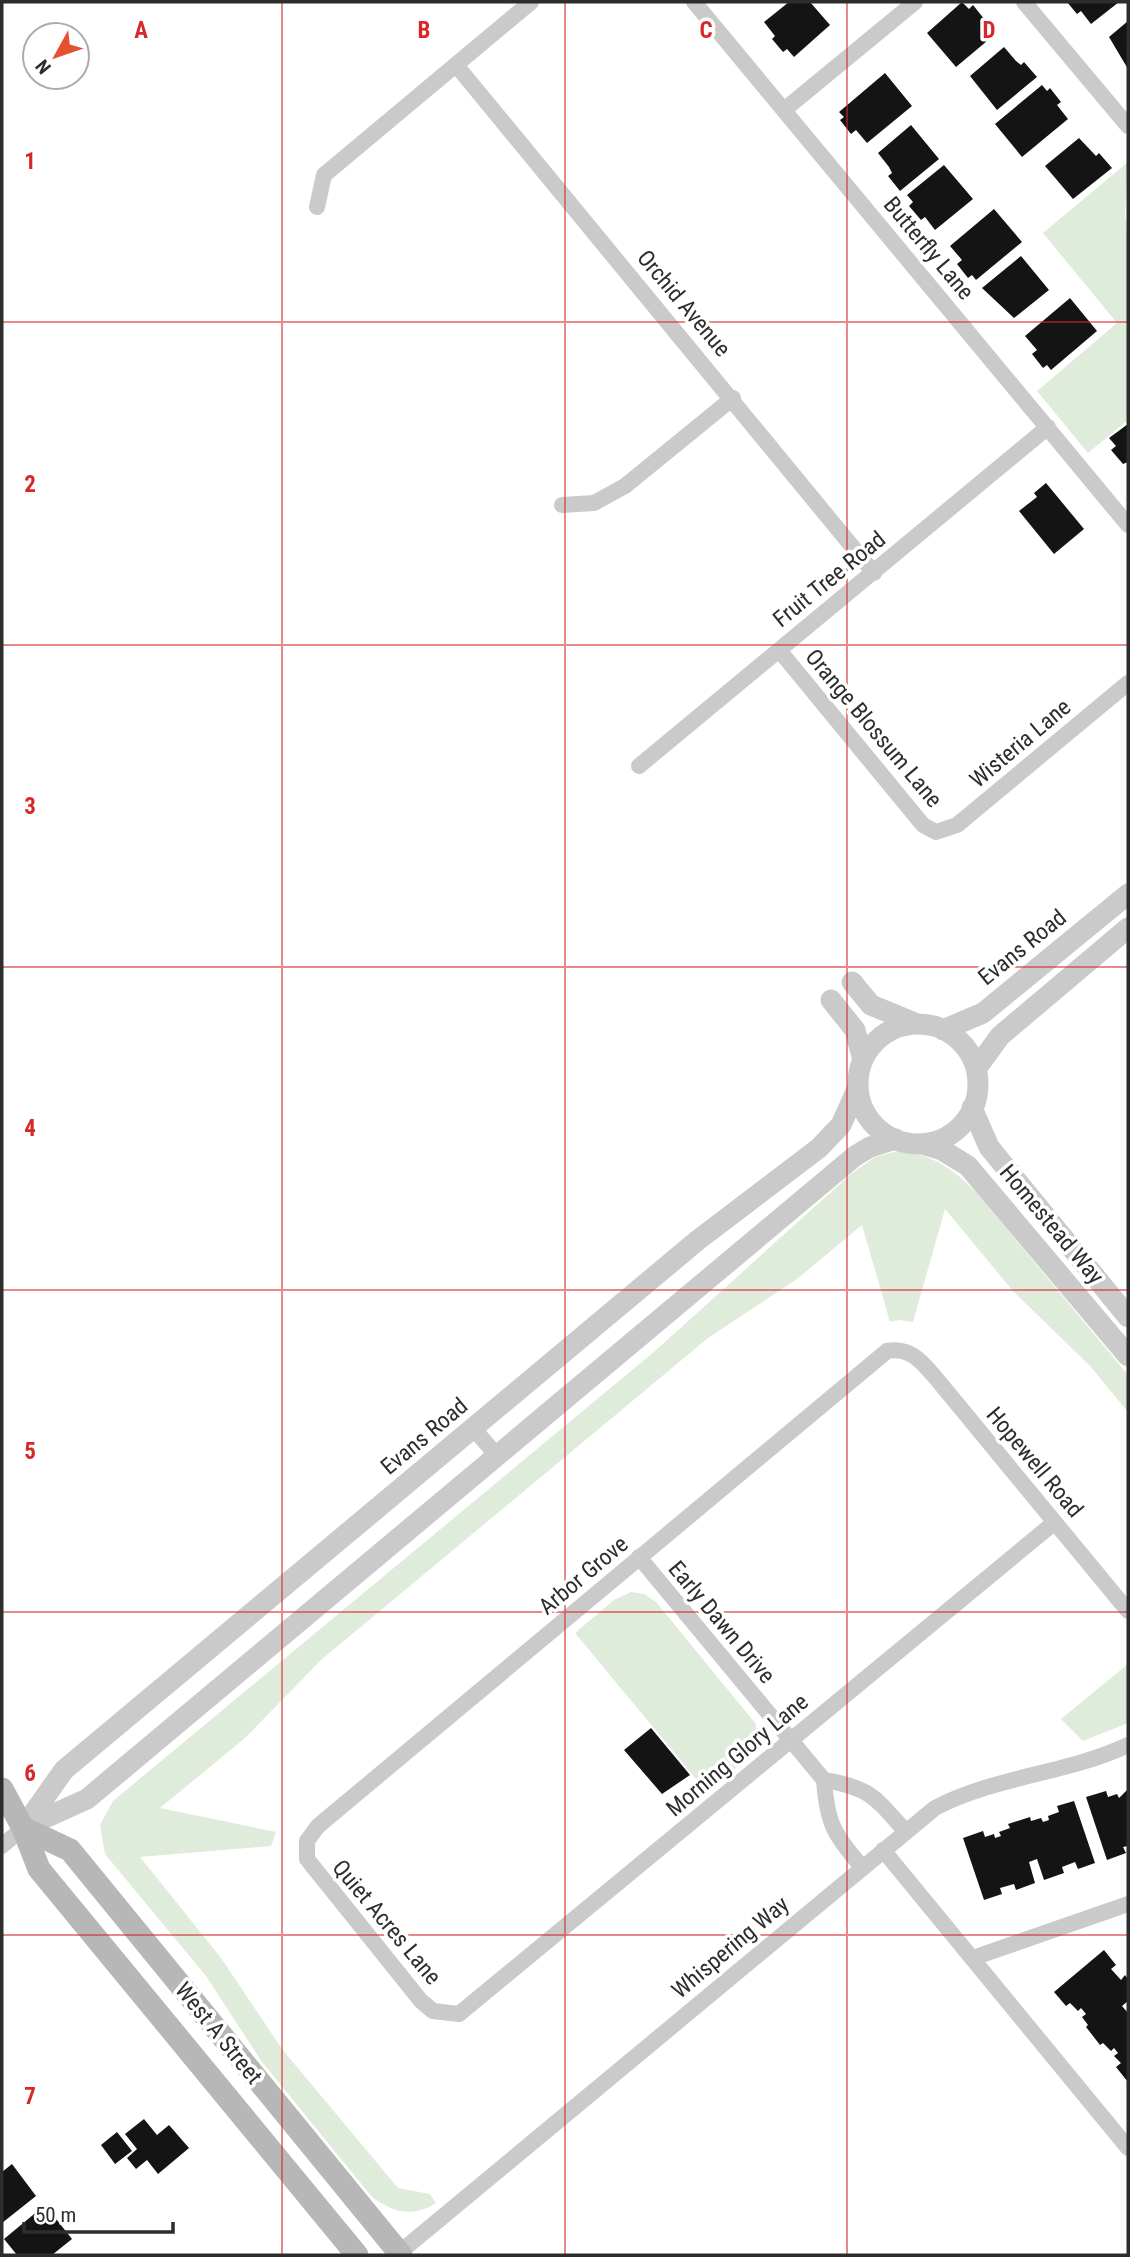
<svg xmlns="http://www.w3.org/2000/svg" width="1130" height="2257" font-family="'Roboto Condensed',sans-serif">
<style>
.green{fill:#dfebdb}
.building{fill:#141414}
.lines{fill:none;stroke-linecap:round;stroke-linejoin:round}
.minor{stroke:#cacaca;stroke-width:16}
.tertiary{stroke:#cacaca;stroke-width:21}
.secondary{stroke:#b7b7b7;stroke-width:23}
.grid{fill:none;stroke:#d62828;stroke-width:2;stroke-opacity:0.55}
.labels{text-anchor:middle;stroke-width:7;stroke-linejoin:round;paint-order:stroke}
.street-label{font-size:23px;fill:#2d2d2d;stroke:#fff}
.grid-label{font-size:23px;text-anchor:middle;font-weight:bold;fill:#d62828;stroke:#fff;stroke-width:7;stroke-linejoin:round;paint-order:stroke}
</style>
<rect width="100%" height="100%" fill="#fff"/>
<!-- green -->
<path class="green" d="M1128,162L1125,215L1128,235V420L1088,453L1037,391L1117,323L1043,233Z
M898,1151C933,1154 953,1169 977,1193L1128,1375V1412L1091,1367L1013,1291L945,1209L913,1322L899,1320L890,1322L862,1225L797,1279L708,1338L321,1660L245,1738L160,1808L276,1832L271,1846L140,1857L221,1958L282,2049L398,2188L430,2194L436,2203C413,2218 392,2212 372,2197L262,2062L206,1976L105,1854L100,1825L113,1801L655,1351L851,1174L875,1157Z
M631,1592L644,1594L656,1602L755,1723C766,1754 727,1773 706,1791L575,1633L614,1600Z
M1128,1664V1723L1083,1741L1061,1719Z"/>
<!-- building -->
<path class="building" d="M789,2H810L830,25L794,57L787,49L783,52L772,39L775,36L764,22Z
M962,2L969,9L973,5L985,20L981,23L993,36L956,67L927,33Z
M1067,2H1119L1091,24L1081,11L1077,14Z
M1128,21V69L1109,37Z
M1004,47L1016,61L1021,65L1024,62L1037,77L997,110L970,76Z
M885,73L912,106L867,143L856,130L851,134L840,120L844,117L839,112Z
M1042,85L1047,91L1050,88L1061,102L1057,105L1068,119L1022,157L995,124Z
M911,125L939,159L900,191L888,176L892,173L889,167L878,153Z
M1079,138L1096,156L1099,153L1112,168L1073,199L1045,166Z
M944,165L973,199L935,230L925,217L921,220L909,206L913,202L907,195Z
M994,209L1022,242L976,280L972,275L968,278L957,264L962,260L950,246Z
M1021,256L1049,290L1014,318L982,288Z
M1070,298L1097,331L1051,370L1047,365L1043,368L1032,354L1037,350L1025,336Z
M1128,424V462L1123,464L1111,450L1116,446L1109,438Z
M1046,483L1084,529L1054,554L1019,511L1037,497L1034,493Z
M651,1728L690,1775L662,1794L624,1750Z
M1128,1789V1846L1123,1847L1126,1853L1107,1860L1086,1797L1106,1791L1108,1797L1117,1794L1119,1798Z
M1074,1801L1095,1863L1078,1869L1075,1862L1062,1867L1064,1873L1044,1880L1037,1859L1029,1862L1035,1883L1016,1890L1014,1884L1000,1888L1002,1894L984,1900L963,1838L983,1831L985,1837L994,1834L995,1838L1001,1836L999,1832L1010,1828L1008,1824L1030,1817L1031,1821L1041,1818L1043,1822L1049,1820L1048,1816L1059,1812L1057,1806Z
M1104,1950L1116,1965L1111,1969L1121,1980L1125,1975L1128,1979V2001L1122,2006L1128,2013V2082L1116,2067L1121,2063L1114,2056L1118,2053L1114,2048L1111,2051L1103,2043L1100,2045L1086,2027L1088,2025L1082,2017L1086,2014L1081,2008L1078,2011L1070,2003L1066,2006L1054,1992Z
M144,2119L157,2135L169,2125L189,2148L158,2174L147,2160L136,2169L127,2158L137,2149L125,2134Z
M117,2132L132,2151L115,2164L101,2145Z
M12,2164L36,2196L2,2223V2172Z
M45,2205L72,2239L52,2255H17L4,2239Z"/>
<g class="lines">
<!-- minor -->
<path class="minor" d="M694,2L1128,525
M1024,2L1128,126
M456,65L874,573
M784,110L915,2
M317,207L324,175L531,2
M562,505L594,503L625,486L733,398
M779,650L923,825L936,832L957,825L1128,683
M639,766L1048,427
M474,1429L498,1457
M1055,1522L459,2014L433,2011L421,2001L307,1859V1841L318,1826L887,1351C910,1347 921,1361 935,1377L1128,1611
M639,1557L824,1780C827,1823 834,1835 862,1867
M824,1780C871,1788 875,1797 905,1831
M2,1846L23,1828
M883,1850L1128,2148
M973,1958L1128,1904
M399,2253L935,1808C996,1776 1066,1774 1128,1745"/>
<!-- tertiary -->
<path class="tertiary" d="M852,982L871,1005L917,1024
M831,1000L855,1030L863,1060
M858 1084a60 60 0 1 1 120 0a60 60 0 1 1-120 0Z
M943,1030L983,1013L1128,894
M976,1069L1000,1036L1128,928
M972,1108L989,1147L1128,1317
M922,1144L942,1150L968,1166L1128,1356
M25,1827L87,1799L855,1156L870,1147L896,1139
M23,1828L64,1770L698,1240L819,1148L841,1125L858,1087"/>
<!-- secondary -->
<path class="secondary" d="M2,1789L23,1828L39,1869L357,2255
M23,1828L70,1850L401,2255"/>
</g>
<!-- grid -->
<path class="grid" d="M282,2V2255M565,2V2255M847,2V2255M2,322H1128M2,645H1128M2,967H1128M2,1290H1128M2,1612H1128M2,1935H1128"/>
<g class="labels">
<!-- street labels -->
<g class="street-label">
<text transform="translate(929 248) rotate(50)" y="8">Butterfly Lane</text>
<text transform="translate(684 303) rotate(50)" y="8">Orchid Avenue</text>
<text transform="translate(829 579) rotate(-39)" y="8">Fruit Tree Road</text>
<text transform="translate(874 728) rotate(50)" y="8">Orange Blossum Lane</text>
<text transform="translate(1020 743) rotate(-40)" y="8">Wisteria Lane</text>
<text transform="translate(1022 947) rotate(-39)" y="8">Evans Road</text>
<text transform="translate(1052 1224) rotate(50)" y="8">Homestead Way</text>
<text transform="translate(424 1436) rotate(-40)" y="8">Evans Road</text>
<text transform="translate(1035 1462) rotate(50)" y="8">Hopewell Road</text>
<text transform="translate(583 1575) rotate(-40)" y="8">Arbor Grove</text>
<text transform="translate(722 1622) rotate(50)" y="8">Early Dawn Drive</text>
<text transform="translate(737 1755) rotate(-40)" y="8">Morning Glory Lane</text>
<text transform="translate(387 1922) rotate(50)" y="8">Quiet Acres Lane</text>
<text transform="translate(730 1947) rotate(-40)" y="8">Whispering Way</text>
<text transform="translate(219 2033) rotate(51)" y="8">West A Street</text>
</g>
</g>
<g class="grid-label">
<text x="141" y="38">A</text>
<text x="424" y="38">B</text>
<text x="706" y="38">C</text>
<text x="989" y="38">D</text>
<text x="30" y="169">1</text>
<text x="30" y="492">2</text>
<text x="30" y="814">3</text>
<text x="30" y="1136">4</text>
<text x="30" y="1459">5</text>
<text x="30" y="1781">6</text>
<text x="30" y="2104">7</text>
</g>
<!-- border -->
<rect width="1130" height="2257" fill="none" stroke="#2d2d2d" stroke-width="7"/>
<!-- north arrow -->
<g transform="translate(56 56) rotate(230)"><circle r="33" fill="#ffffff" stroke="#ababab" stroke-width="2"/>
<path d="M0-5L12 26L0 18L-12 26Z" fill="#e45130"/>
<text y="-10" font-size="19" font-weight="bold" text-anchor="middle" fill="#2d2d2d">N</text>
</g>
<!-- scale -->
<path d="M24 2222v10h149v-10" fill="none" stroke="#2d2d2d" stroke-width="3.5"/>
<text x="35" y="2222" font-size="21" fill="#2d2d2d" stroke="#ffffff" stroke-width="5" paint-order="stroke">50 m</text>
</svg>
